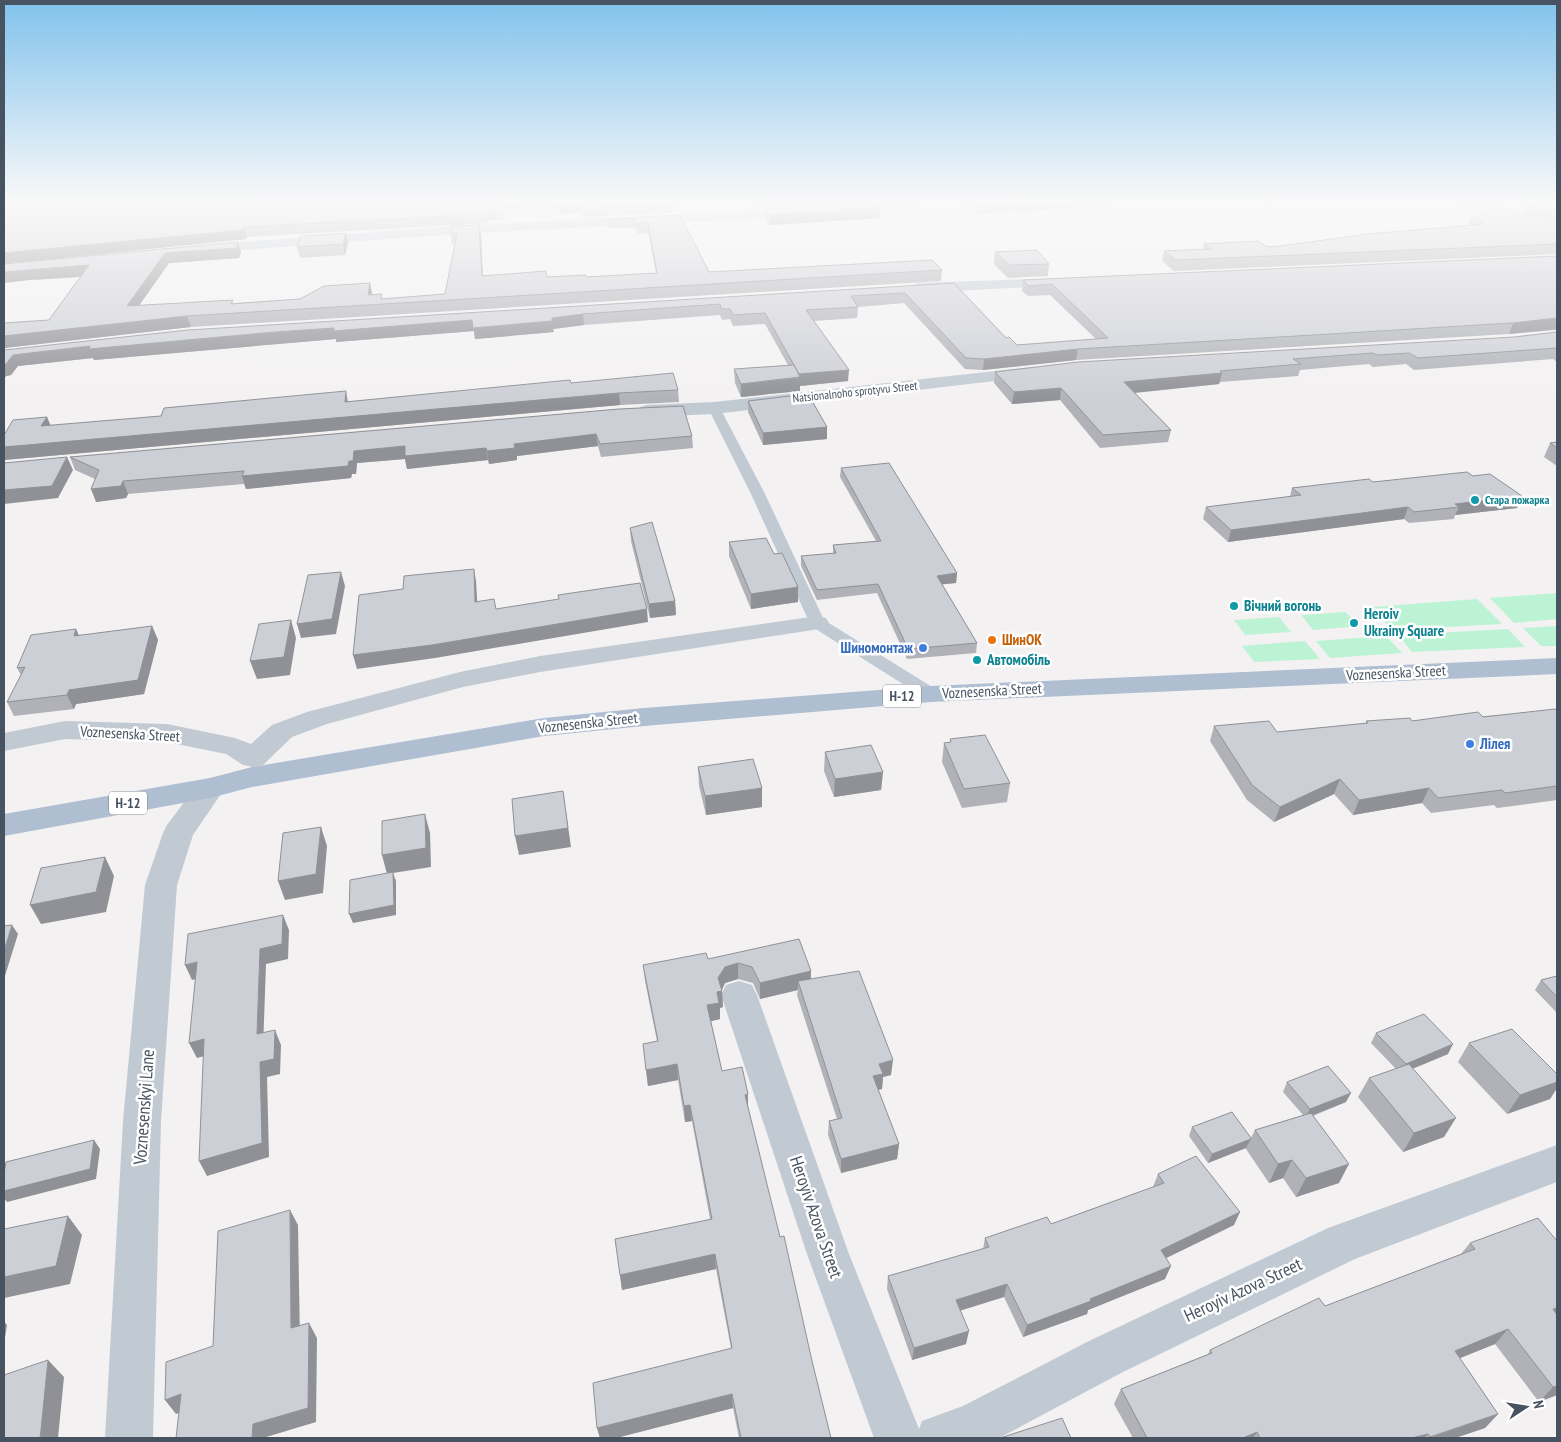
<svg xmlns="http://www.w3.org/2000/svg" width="1561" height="1442" font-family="'PT Sans Narrow',sans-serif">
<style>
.green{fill:#bdf3d5}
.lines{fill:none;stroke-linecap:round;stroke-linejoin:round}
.service{fill:#c1cad3;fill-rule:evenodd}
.minor{fill:#c1cad3;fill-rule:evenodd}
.tertiary{fill:#c1cad3;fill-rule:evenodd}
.primary{fill:#afbed1;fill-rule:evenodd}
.wall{fill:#b0b2b8}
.shaded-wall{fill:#909196}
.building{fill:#cdcfd6;stroke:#909196}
.culture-dot{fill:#0f9aa8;stroke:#fff;stroke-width:2}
.food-dot{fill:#e8710a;stroke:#fff;stroke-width:2}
.shop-dot{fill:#3f7fe0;stroke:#fff;stroke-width:2}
.labels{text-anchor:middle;stroke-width:5;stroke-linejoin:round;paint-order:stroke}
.far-street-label{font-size:12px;fill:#475360;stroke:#fff}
.far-culture-label{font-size:12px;font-weight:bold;fill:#0d838f;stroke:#fff;text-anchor:start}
.shield{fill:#fff;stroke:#7e8790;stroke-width:1}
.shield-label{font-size:14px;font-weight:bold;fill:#475360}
.culture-label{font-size:15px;font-weight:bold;fill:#0d838f;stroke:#fff;text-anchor:start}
.food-label{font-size:15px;font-weight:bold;fill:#c56008;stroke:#fff;text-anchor:start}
.shop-label{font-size:15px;font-weight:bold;fill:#366cbe;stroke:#fff;text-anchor:end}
.street-label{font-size:15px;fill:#475360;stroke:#fff}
.near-street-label{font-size:18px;fill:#475360;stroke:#fff}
</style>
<rect width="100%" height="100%" fill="#f3f1f1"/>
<!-- green -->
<path class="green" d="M1557,593V619L1514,623L1490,598Z
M1477,599L1502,624L1392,630L1372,607Z
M1345,612L1360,626L1313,630L1301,615Z
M1279,617L1291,632L1245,635L1234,620Z
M1557,626V646H1541L1523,628Z
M1508,629L1525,647L1412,652L1398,635Z
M1386,636L1402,653L1330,658L1316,641Z
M1305,641L1320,659L1254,662L1242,646Z"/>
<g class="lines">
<!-- service -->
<path class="service" d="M714,404L720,408L765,494L824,620L937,690L940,694L937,698L931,699L925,698L811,626L751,494L708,408Z"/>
<!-- minor -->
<path class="minor" d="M859,203H922L916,207L752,219L455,234L202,253L195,249L202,245L455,226L752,211Z
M1061,278L1066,279L1068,282L1066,285L919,293L914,291L911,288L914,285L919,283Z
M1032,367L1038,368L1041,372L1038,376L714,414L647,417L640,415L638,411L640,407L647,405L714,402Z
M817,616L826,618L829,623L826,628L540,672L463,687L327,724L292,737L263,765L253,767L243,765L226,754L167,742L65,739L4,751V733L65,721L167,724L235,738L251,744L272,725L307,712L460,672L540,656Z
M210,778L220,781L225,788L193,835L177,885L161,1121L153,1438H105L123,1121L145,885L163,833L167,825L200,781Z
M739,981L752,985L757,995L849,1254L919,1429L922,1421L963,1406L1089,1341L1328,1228L1557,1145V1182L1355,1259L1121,1373L999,1438H874L807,1254L721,995L726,985Z"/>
<!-- tertiary -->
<path class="tertiary" d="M1461,203H1482L1557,224V232L1463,206Z"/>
<!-- primary -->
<path class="primary" d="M1557,658V674L931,702L644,726L544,736L252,787L210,798L4,836V814L210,778L252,767L544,718L644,708L931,686Z"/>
</g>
<!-- wall -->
<path class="wall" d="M20,203H674L675,212L582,217L581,212L560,214L558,207L553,208L551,205L503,208V220H489V223L247,237L246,239L4,264V205Z
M755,203H836L758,207Z
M964,203H1116L1019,212L978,214Z
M1527,203H1557V222L1524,213Z
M766,209L880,218L770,225L766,220Z
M680,215L709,272L942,270L941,281L191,327L4,348V323L49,320L81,277L30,280L241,252L239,258L169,263L139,305L234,303L300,299L370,283L372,294L383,299L445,294L455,243L452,244L451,234L479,225L481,235L483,276L586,277L656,273L648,233L638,234L636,228H608L607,219Z
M1470,218L1557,223V254L1174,271L1162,261L1164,251L1203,249L1204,244L1267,247L1281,246L1468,225Z
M346,233L348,243L345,255L300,258L297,247Z
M995,252L1049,264L1048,276L1008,278L994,264Z
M1557,256V330L1509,334L1076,360L983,370L965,369L904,303L858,307L857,318L814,321L848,381L800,386V391L741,397L735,383L734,369L788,365L765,324L733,326L730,319L722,320L720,315L584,325L553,329L554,332L475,339L474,331L336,342V339L278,344L94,360L93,358L18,366L11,375L6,376L4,379V350L954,283L1006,338L1017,345L1096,339L1050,295L1028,296L1022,291L1023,280Z
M1557,332V362L1553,359L1414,370L1406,364L1373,367L1369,364L1300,370L1298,376L1220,382L1219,384L1135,393L1171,430L1168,442L1100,448L1060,400L1012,404L994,383L995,372L1514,337Z
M571,383L678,390L679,402L620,405L4,460V435L47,417L50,426Z
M748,401L827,427V439L763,445L748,412Z
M619,409L692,436L693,448L601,457L598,446L517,456V460L489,464L488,460L407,469L405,459L357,463L356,474H352L351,478L246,489L244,484L128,494L126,498L96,502L95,479L75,470L70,457Z
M1557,442V466L1544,457L1550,443Z
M841,468L957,573L956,583L942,584L977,643L976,653L907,659L877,593L817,600L801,566V556L833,554V545L876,541L840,477Z
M1373,482L1517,508L1455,515L1454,519L1409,523L1404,519L1228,542L1203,519L1206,507L1290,497L1292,488Z
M630,528L675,601L676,615L650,618L631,541Z
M729,542L774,554L798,602L751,609L729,556Z
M152,626L158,640L144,694L76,704L74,709L14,716L7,702L21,675L17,668L76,629L79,636Z
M1557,711V800L1497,808L1494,805L1431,813L1422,803L1353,815L1334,794L1274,822L1247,800L1210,741L1214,726L1277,732L1366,723V721H1412Z
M950,739L1010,783L1007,802L962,808L942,762L944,743L950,742Z
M825,752L883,772L881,790L834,797L824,771Z
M698,767L762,788V807L706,815L699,786Z
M708,959L811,971V978L891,1075L883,1077L882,1089L878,1090L899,1144L897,1159L841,1173L828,1135L829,1121L837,1119L797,995L798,990L760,999L753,983L738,979L725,983L722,990L723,1007L720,1008V1019L711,1021L722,1071L748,1107L780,1237L831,1438H739L733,1408L616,1438H600L597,1428L731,1348L716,1269L622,1290L620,1275L710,1219L692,1121L685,1122L678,1080L648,1086L643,1044L657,1041L645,981L643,965Z
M1557,976V1013L1535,990L1541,980Z
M1376,1033L1448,1054L1412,1069L1444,1137L1403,1152L1358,1097L1369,1078L1396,1069L1371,1043Z
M1469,1043L1557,1074V1088L1550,1099L1507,1114L1458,1062Z
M1287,1082L1346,1102L1313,1116L1339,1183L1296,1197L1283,1178L1269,1183L1246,1149V1148L1208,1163L1189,1136L1192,1127L1251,1138L1255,1130L1303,1115L1283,1092Z
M1158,1174L1234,1225L1166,1258L1165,1279L1088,1310L1087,1314L1023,1337L1004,1297L960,1310L966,1344L912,1360L887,1289L888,1276L983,1249L985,1238L1051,1224L1153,1187Z
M1557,1241V1395L1539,1402L1495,1344L1460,1358L1498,1414L1485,1428L1455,1438H1133L1114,1404L1121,1389L1208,1354L1210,1350L1461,1254L1470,1243Z"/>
<!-- shaded-wall -->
<path class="shaded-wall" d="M502,203H551V205L503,208V220Z
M552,203H558V207L553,208Z
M580,203L581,212L560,214L559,204Z
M1020,203H1116L1019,212Z
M880,207V218L770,225V215Z
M479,225L481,235L483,286L482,276Z
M244,227L247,237L246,239L4,264V253Z
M346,233L348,243L345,255L343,244Z
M238,242L241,252L239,258L169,263L131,317L127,306L165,253Z
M89,265L93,276L30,280L4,283V272Z
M370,283L372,293L370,306L368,295Z
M583,314L584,325L553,329L554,332L475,339L474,331L336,342V339L278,344L94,360L93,358L18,366L11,375L6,376L4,379V364L13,355L90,346L334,328L472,320L552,318Z
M187,316L191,327L4,348V336Z
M1557,318V329L1509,334L1513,323Z
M1078,349L1076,360L983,370L984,359Z
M849,370L848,381L800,386V391L741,397V384L799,378V374Z
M1222,373L1219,384L1122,394L1124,382Z
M1061,388L1060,400L1012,404L1014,392Z
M346,391L348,403L345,402Z
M619,393L620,405L4,460V461V447Z
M47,417L52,429L41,426Z
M827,427V439L763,445V433Z
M596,434L598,446L517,456V460L489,464L487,451L514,444Z
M405,446L486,448L488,460L407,469L405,459L357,463L356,474H352L351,478L246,489L242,476L349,461L354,451Z
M67,457L73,470L58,498L4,504V490Z
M123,481L128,494L126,498L96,502L91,489Z
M1522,496L1517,508L1455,515L1459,507L1455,504Z
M1408,507L1404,519L1228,542L1231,530Z
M474,569L476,581L478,615L475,602Z
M341,572L345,586L336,634L301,638L297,624Z
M957,573L956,583L936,585L937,576Z
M798,587V602L751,609V594Z
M675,601L676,615L650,618L649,604Z
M647,609L648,622L435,658L357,669L353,655Z
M291,620L296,638L290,675L257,679L250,661Z
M152,626L158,640L144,694L76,704L74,709L67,695L69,690Z
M76,629L82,643L74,636Z
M883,772L881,790L834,797L835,779Z
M1340,779L1334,794L1274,822L1280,807Z
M762,788V807L706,815L705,796Z
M1429,788L1422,803L1353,815L1359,800Z
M563,791L571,847L519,855L515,836Z
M425,814L430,833L431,867L393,873L396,881V915L353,923L349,914L387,874L382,855Z
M321,827L327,846L323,893L285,900L278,881Z
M105,857L114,876L106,912L41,924L30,905Z
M283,915L289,930L288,959L266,964L263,1049L257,1034L260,949Z
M12,925L18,934L4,979V951Z
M197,962L204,977L192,980L185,965Z
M738,963V979L725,983L721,992L722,991L723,1007L720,1008V1019L708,1022L707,1005L717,992L718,978L725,967Z
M811,971L810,987L798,981V990L760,999V983Z
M275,1030L281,1045L280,1074L267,1077L269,1157L207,1176L199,1161L260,1062Z
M204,1039L212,1054L197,1058L189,1043Z
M1453,1044L1448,1054L1400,1074L1406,1064Z
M893,1060L891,1075L883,1077L882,1089L872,1091L873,1076L879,1064Z
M677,1064L678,1080L648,1086L646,1070Z
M1557,1082V1088L1550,1099L1507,1114L1520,1095Z
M1351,1093L1346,1102L1305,1118L1310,1109Z
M748,1094V1110L745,1095Z
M690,1105L692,1121L685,1122L684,1106Z
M1456,1118L1444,1137L1403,1152L1414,1133Z
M1251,1139L1246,1148L1208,1163L1212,1154Z
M94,1140L100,1149L96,1179L7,1202L4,1198V1191Z
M899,1144L897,1159L841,1173V1159Z
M1292,1160L1283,1178L1269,1183L1278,1164Z
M1349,1164L1339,1183L1296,1197L1306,1178Z
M290,1210L298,1225L300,1342L291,1328Z
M1240,1212L1234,1225L1156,1263L1161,1250Z
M68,1216L82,1235L70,1284L4,1298V1277Z
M715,1254L716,1269L622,1290L620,1275Z
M1171,1266L1165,1279L1088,1310L1087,1314L1023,1337L1027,1325Z
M1007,1284L1004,1297L953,1313L956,1300Z
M1557,1308V1318L1553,1309Z
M4,1321L7,1325L4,1344Z
M309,1323L317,1338L316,1422L263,1438H252L253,1424Z
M1508,1329L1495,1344L1443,1365L1455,1351Z
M969,1331L966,1344L912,1360L914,1348Z
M48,1360L64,1377L58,1438H40Z
M1557,1386V1395L1539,1402L1553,1387Z
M181,1394L191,1408L176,1414L165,1400Z
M732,1394L733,1408L616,1438H600L597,1428Z
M1498,1414L1485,1428L1455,1438H1429Z
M1257,1432L1253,1438H1243Z
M1428,1434L1424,1438H1412Z"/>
<!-- building -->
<path class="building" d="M20,203H502V210L488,211V214L244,227L243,230L4,253V205Z
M559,203H577L559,204Z
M580,203H666L581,208Z
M852,203H877L880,207L770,215L766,209Z
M1527,203H1557V212Z
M1505,209L1557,223V244L1176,260L1164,251L1211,249L1204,244L1258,241L1267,247L1281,246L1367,234L1485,224L1470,218Z
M680,215L709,272L932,260L942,270L187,316L4,336V323L49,320L89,265L4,272V264L238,242L236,248L165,253L127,306L233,300L231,304L300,299L324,286L370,283L368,295L382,294L381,299L445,294L457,233L451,234L452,226L479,225L482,276L546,271L547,277L586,275V277L657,273L648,223L637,224L635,218L607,219Z
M346,233L343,244L297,247L301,236Z
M1037,250L1049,264L1010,265L995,252Z
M1557,256V318L1513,323L1078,349L984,359L966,358L905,293L851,296L858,307L806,310L849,370L799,374L765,313L733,315L730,309H721L720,304L583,314L552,318V321L473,328L472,320L333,331L334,328L275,332L89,349L90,346L13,355L6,364H4V350L188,330L954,283L1006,338L1009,337L1017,345L1108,338L1052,284L1029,286L1023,280Z
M1557,332V348L1418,358L1409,353L1377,355L1373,353L1293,359L1301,364L1220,371L1222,373L1124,382L1171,430L1103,435L1061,388L1014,392L995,372L1078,362L1514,337Z
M794,365L800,377L741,384L734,369Z
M673,373L678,390L619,393L4,447V435L13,420L47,417L41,426L161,416L164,408L346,391L345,402L570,380L571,383Z
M808,394L827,427L763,433L748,401Z
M683,406L692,436L600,444L596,434L514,444L515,448L487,451L486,448L405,456V446L354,451L353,461H349L348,466L242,476L244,471L123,481L121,486L91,489L99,470L70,457L619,409Z
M1557,442V448L1550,443Z
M67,457L52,486L4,490V463Z
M889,463L957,573L937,576L977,643L908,649L878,584L817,590L801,556L836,553L833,545L881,541L841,468Z
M1467,472L1473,476L1490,474L1522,496L1455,504L1459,507L1414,512L1408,507L1231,530L1206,507L1301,495L1292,488L1369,479L1373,482Z
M652,522L675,601L649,604L630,528Z
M766,538L774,554L782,553L798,587L751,594L729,542Z
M474,569L475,602L494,599L496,609L559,599L558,595L640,583L647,609L432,645L353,655L359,595L403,589L404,576Z
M341,572L332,619L297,624L308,575Z
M291,620L284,657L250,661L259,624Z
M152,626L138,680L69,690L67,695L7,702L25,667L17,668L31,635L76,629L74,636Z
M1555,709L1557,711V786L1505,793L1502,790L1438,798L1429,788L1359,800L1340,779L1280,807L1252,785L1214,726L1269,721L1277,732L1368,723L1366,721L1410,718L1412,721L1478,712L1483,717Z
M985,735L1010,783L964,789L944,743L951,742L950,739Z
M871,745L883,772L835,779L825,752Z
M753,759L762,788L705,796L698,767Z
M563,791L568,828L515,836L512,799Z
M425,814L426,848L382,855V821Z
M321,827L316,874L278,881L283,833Z
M105,857L96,892L30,905L41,868Z
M393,872L394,905L349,914L350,880Z
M283,915L282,944L260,949L257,1034L275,1030L274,1059L260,1062L262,1143L199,1161L204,1039L189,1043L197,962L185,965L188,934Z
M12,925L4,951V926Z
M799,939L811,971L760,983L752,967L738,963L725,967L718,978L722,991L717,992L719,1003L707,1005L722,1071L742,1067L748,1094L745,1095L780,1237L784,1236L812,1361L831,1438H741L732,1394L597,1428L593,1383L732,1348L715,1254L620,1275L615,1239L712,1219L690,1105L684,1106L677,1064L646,1070L643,1044L658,1041L643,965L706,953L708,959Z
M859,971L893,1060L879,1064L883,1074L873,1076L899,1144L841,1159L829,1121L842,1118L798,981Z
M1557,976V997L1541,980Z
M1424,1014L1453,1044L1406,1064L1376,1033Z
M1512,1029L1557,1074V1082L1520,1095L1469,1043Z
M1409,1064L1456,1118L1414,1133L1369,1078Z
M1328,1066L1351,1093L1310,1109L1287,1082Z
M1232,1112L1251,1138V1139L1212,1154L1192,1127Z
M1311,1113L1349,1164L1306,1178L1292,1160L1278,1164L1255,1130Z
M94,1140L90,1169L4,1191V1173L6,1162Z
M1196,1156L1240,1212L1161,1250L1171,1266L1090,1299L1091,1301L1027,1325L1007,1284L956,1300L969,1331L914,1348L888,1276L989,1247L985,1238L1047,1217L1051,1224L1164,1183L1158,1174Z
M290,1210L291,1328L309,1323L308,1408L253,1424L252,1438H176L181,1394L165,1400L166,1362L213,1346L218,1231Z
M68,1216L56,1266L4,1277V1229Z
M1538,1218L1557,1241V1308L1553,1309L1557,1315V1386L1553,1387L1508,1329L1455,1351L1498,1414L1430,1437L1428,1434L1412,1438H1260L1257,1432L1243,1438H1147L1121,1389L1212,1353L1210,1350L1319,1298L1325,1306L1475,1249L1470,1243Z
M48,1360L41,1430L40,1438H4V1375Z
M1062,1418L1071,1438H1000Z"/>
<!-- sky -->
<linearGradient id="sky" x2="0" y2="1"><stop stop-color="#81c2ec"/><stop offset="0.5" stop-color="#faf9f9"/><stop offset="1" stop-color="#faf9f9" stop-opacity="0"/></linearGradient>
<rect width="1561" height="405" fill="url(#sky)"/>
<!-- markers -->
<g class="culture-dot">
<circle cx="1475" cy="500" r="5"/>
<circle cx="1234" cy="606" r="5"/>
<circle cx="1354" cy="623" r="5"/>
<circle cx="977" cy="660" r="5"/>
</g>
<circle class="food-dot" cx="992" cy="640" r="5"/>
<g class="shop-dot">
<circle cx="923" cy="648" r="5"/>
<circle cx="1470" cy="744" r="5"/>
</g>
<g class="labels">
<!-- far-street labels -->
<g class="far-street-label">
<text transform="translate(855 392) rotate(-6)" y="4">Natsionalnoho sprotyvu Street</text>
</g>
<!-- far-culture labels -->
<g class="far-culture-label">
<text x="1485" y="504">Стара пожарка</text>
</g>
<!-- shield labels -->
<g class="shield">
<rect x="883" y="684.5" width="38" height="23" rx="4"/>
<rect x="109" y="791.5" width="38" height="23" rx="4"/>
</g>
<g class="shield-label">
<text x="902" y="701">Н-12</text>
<text x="128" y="808">Н-12</text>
</g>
<!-- culture labels -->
<g class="culture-label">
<text x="1244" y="611">Вічний вогонь</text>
<text x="1364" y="619">Heroiv<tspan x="1364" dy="17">Ukrainy Square</tspan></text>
<text x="987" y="665">Автомобіль</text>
</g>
<!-- food labels -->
<g class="food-label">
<text x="1002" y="645">ШинОК</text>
</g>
<!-- shop labels -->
<g class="shop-label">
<text x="913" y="653">Шиномонтаж</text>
<text x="1480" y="749" text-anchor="start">Лілея</text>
</g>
<!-- street labels -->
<g class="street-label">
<text transform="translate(1396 673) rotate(-3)" y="5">Voznesenska Street</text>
<text transform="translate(992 691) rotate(-3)" y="5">Voznesenska Street</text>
<text transform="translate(588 723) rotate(-6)" y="5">Voznesenska Street</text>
<text transform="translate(130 734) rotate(3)" y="5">Voznesenska Street</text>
</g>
<!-- near-street labels -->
<g class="near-street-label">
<text transform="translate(144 1107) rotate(-86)" y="6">Voznesenskyi Lane</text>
<text transform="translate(816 1217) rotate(71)" y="6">Heroyiv Azova Street</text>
<text transform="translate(1243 1290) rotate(-25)" y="6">Heroyiv Azova Street</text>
</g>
</g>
<!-- border -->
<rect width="1561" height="1442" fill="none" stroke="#475360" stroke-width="10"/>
<!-- north arrow -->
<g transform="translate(1526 1407) rotate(78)" stroke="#ffffff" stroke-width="4" paint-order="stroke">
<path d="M0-4L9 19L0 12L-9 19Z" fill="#475360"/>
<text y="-8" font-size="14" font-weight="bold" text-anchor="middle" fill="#475360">N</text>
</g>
</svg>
